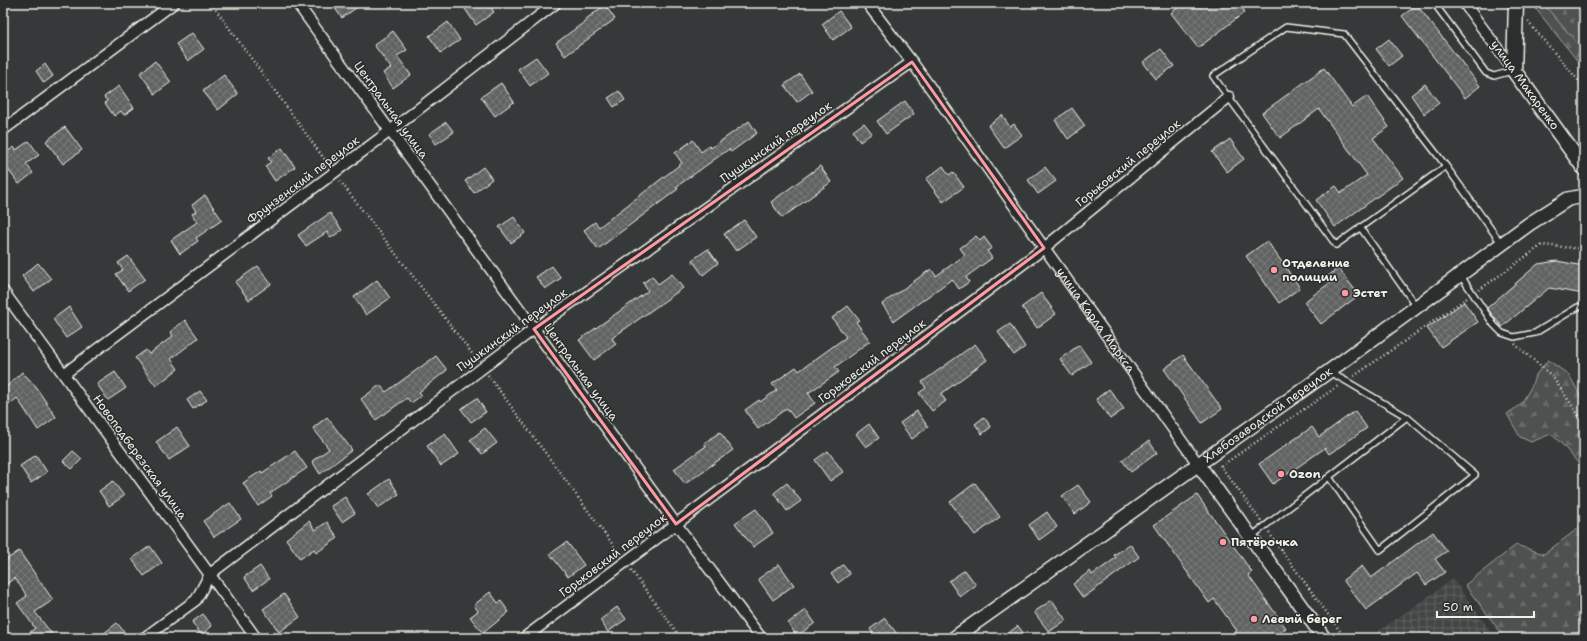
<svg xmlns="http://www.w3.org/2000/svg" width="1587" height="641" font-family="'Shantell Sans',sans-serif">
<style>
.industrial{fill:url(#industrial-grid)}
.forest{fill:url(#forest-firs);stroke:#a1a19c}
.cemetery{fill:url(#cemetery-stones);stroke:#a1a19c}
.building{fill:url(#building-cross-hatch);stroke:#f4f1e8}
.lines{fill:none;stroke-linecap:round;stroke-linejoin:round}
.service-casing{stroke:#f4f1e8;stroke-width:8}
.minor-casing{stroke:#f4f1e8;stroke-width:13}
.tertiary-casing{stroke:#f4f1e8;stroke-width:16}
.secondary-casing{stroke:#f4f1e8;stroke-width:17}
.path{stroke:#f4f1e8;stroke-width:2.5;stroke-dasharray:1 3;stroke-linecap:butt}
.service{stroke:#2a2d2e;stroke-width:5}
.minor{stroke:#2a2d2e;stroke-width:10}
.tertiary{stroke:#2a2d2e;stroke-width:13}
.secondary{stroke:#2a2d2e;stroke-width:14}
.marked{fill:none;stroke:#ff9aa2;stroke-width:3;stroke-linejoin:round}
.poi-dot{fill:#ff9aa2;stroke:#2a2d2e;stroke-width:1.5}
.labels{text-anchor:middle;stroke-width:3;stroke-linejoin:round;paint-order:stroke}
.street-label{font-size:12px;fill:#f4f1e8;stroke:#2a2d2e}
.poi-label{font-size:12px;font-weight:bold;fill:#f4f1e8;stroke:#2a2d2e;text-anchor:start}
</style>
<defs>
<pattern id="industrial-grid" width="8" height="8" patternUnits="userSpaceOnUse"><rect width="8" height="8" fill="#434645"/><path d="M0 4h8M4 0v8" fill="none" stroke="#5f6160"/></pattern>
<pattern id="forest-firs" width="22" height="20" patternUnits="userSpaceOnUse"><rect width="22" height="20" fill="#4e514f"/><path d="M5 1l3.5 6h-7zM16 11l3.5 6h-7z" fill="#686a68"/></pattern>
<pattern id="cemetery-stones" width="16" height="16" patternUnits="userSpaceOnUse"><rect width="16" height="16" fill="#4e514f"/><path d="M2 7V4a2 2 0 0 1 4 0v3zM10 15v-3a2 2 0 0 1 4 0v3z" fill="#686a68"/></pattern>
<pattern id="building-cross-hatch" width="8" height="8" patternUnits="userSpaceOnUse"><rect width="8" height="8" fill="#616362"/><path d="M0 0l8 8M0 8l8-8" fill="none" stroke="#787a78"/></pattern>
</defs>
<rect width="100%" height="100%" fill="#363939"/>
<filter id="ink" filterUnits="userSpaceOnUse"><feTurbulence type="fractalNoise" baseFrequency=".025" numOctaves="2"/><feDisplacementMap in="SourceGraphic" scale="8" xChannelSelector="R" yChannelSelector="G"/><feConvolveMatrix kernelMatrix="1 2 1 2 8 2 1 2 1" color-interpolation-filters="sRGB"/></filter>
<g filter="url(#ink)">
<!-- industrial -->
<path class="industrial" d="M1453,579L1495,638H1369Z"/>
<!-- forest -->
<path class="forest" d="M1541,3H1584V69L1536,9Z
M1548,360L1569,375L1584,402V470L1561,443L1551,434L1531,442L1520,437L1507,414L1521,404L1531,387L1535,376Z
M1584,524V638H1505L1465,585L1516,545L1544,554Z"/>
<!-- cemetery -->
<path class="cemetery" d="M1549,3H1584V51L1546,7Z"/>
<!-- building -->
<path class="building" d="M331,3H363L342,18Z
M461,3H488L494,12L476,25Z
M1184,3H1239L1245,12L1198,48L1171,13Z
M605,5L615,19L565,56L556,43L587,20L586,19Z
M1417,5L1480,86L1465,98L1402,16Z
M839,11L851,27L833,40L822,24Z
M448,22L460,40L441,53L429,36Z
M393,31L407,50L397,56L411,75L393,88L383,73L391,68L374,45Z
M192,33L204,49L188,61L176,44Z
M1389,39L1402,56L1389,66L1376,49Z
M1161,49L1174,66L1156,79L1143,62Z
M536,57L548,73L530,86L518,69Z
M155,61L171,82L155,94L140,73Z
M45,64L53,76L44,83L36,71Z
M1324,68L1352,107L1367,96L1389,127L1373,138L1403,178L1335,227L1316,200L1336,186L1341,193L1367,175L1319,109L1280,138L1262,113Z
M800,74L812,91L797,102L784,85Z
M224,75L238,94L218,110L203,91Z
M501,83L514,102L495,116L481,97Z
M1425,84L1439,103L1424,114L1411,95Z
M119,86L134,108L124,115L121,111L114,116L105,103L107,101L104,97Z
M619,91L625,100L614,107L608,98Z
M905,101L914,114L886,134L877,121Z
M1072,108L1085,126L1068,139L1055,120Z
M1002,115L1010,127L1014,124L1022,135L1004,148L988,126Z
M749,121L757,133L731,152L729,149L676,187L678,189L598,249L584,230L595,222L599,227L682,163L675,153L693,140L701,152L709,146L711,148Z
M446,122L454,132L436,144L429,134Z
M864,123L872,133L860,142L853,131Z
M65,127L82,150L63,164L46,141Z
M1230,139L1244,159L1227,172L1212,152Z
M29,141L39,155L26,164L33,173L19,184L3,163V155L14,147L16,150Z
M282,148L295,167L275,181L265,166L271,162L268,158Z
M820,166L831,182L782,218L771,202Z
M943,166L949,175L953,172L964,187L943,202L926,179Z
M483,167L492,179L474,193L465,181Z
M1045,167L1056,181L1038,194L1028,180Z
M205,195L222,220L196,238L198,241L180,254L171,240L197,222L192,214L196,211L192,205Z
M330,213L342,230L331,238L327,232L306,246L298,235Z
M514,217L525,233L511,243L499,227Z
M744,220L756,237L736,251L724,234Z
M976,236L980,241L984,237L992,248L987,251L992,258L966,277L969,282L959,289L952,279L894,321L882,304L931,269L936,276L965,255L960,248Z
M1267,241L1300,288L1279,303L1246,256Z
M708,249L718,263L703,275L692,260Z
M128,256L145,279L128,291L116,274L123,270L118,263Z
M1557,261L1584,266V294L1549,288L1502,327L1487,308L1538,264Z
M38,263L51,279L34,292L22,276Z
M258,266L271,284L249,300L235,282Z
M552,266L561,278L545,289L536,277Z
M1338,268L1359,295L1321,324L1304,302L1331,282L1327,277Z
M672,274L683,288L612,338L616,344L594,360L579,340L648,291L643,283L652,276L658,284Z
M377,280L390,298L366,315L354,297Z
M1041,293L1056,314L1037,328L1022,307Z
M1464,302L1478,322L1441,347L1427,328Z
M848,306L859,320L856,322L870,341L835,367L839,372L808,393L815,403L794,418L787,408L758,429L745,410L759,400L760,402L777,390L772,384L796,367L799,371L846,337L832,318Z
M69,307L82,327L66,338L53,319Z
M185,320L198,338L171,359L178,369L156,386L135,358L146,350L149,354L173,336L170,332Z
M1010,324L1025,347L1014,355L998,332Z
M975,344L987,360L941,394L946,401L932,411L919,393L926,388L922,382Z
M1079,345L1091,362L1072,376L1060,359Z
M1183,355L1222,409L1202,423L1164,369Z
M436,356L447,370L419,392L422,395L411,403L407,398L376,420L361,399L380,385L386,392Z
M22,372L33,383L56,417L38,430L17,398L10,404L3,397V390Z
M115,372L126,388L108,400L97,384Z
M1109,389L1124,409L1110,419L1096,399Z
M200,391L207,400L193,409L187,400Z
M477,398L486,412L471,422L461,409Z
M917,411L928,427L912,439L900,423Z
M1355,411L1367,428L1329,454L1325,448L1273,484L1259,464L1312,427L1319,437Z
M327,417L352,450L320,474L312,461L329,449L313,428Z
M984,417L991,427L982,434L975,424Z
M869,424L879,438L866,447L856,434Z
M177,427L190,446L169,460L156,442Z
M485,428L497,443L482,454L470,440Z
M720,432L733,450L685,484L674,469L706,446L704,443Z
M445,434L459,454L441,466L427,446Z
M1149,441L1157,453L1131,472L1122,460Z
M73,451L82,459L72,469L63,461Z
M295,451L307,468L270,493L272,496L258,506L243,483L261,471L262,473Z
M828,451L843,472L830,481L815,460Z
M36,455L47,472L31,483L20,466Z
M389,479L399,494L378,508L368,494Z
M113,481L124,496L109,506L99,491Z
M787,483L801,501L787,511L774,493Z
M975,483L1000,517L975,535L950,502Z
M1078,485L1091,502L1075,514L1062,496Z
M1197,495L1252,572L1248,575L1286,628L1272,638H1227L1237,631L1214,599L1209,603L1154,525Z
M345,497L355,513L342,522L331,506Z
M230,503L241,519L214,537L203,521Z
M756,509L773,533L753,547L735,523Z
M1047,512L1057,527L1039,540L1029,525Z
M309,521L315,530L327,522L338,538L316,553L314,549L300,559L286,539Z
M1433,532L1447,551L1435,559L1445,572L1426,585L1417,573L1366,610L1343,580L1362,566L1371,578Z
M567,542L584,565L568,577L550,554Z
M1130,544L1139,557L1083,598L1073,584L1090,571L1092,575L1116,558L1114,555Z
M150,546L162,563L144,576L132,559Z
M19,551L53,600L35,612L55,638H23L35,628L17,603L27,596L15,578L3,586V562Z
M779,564L794,585L773,600L758,579Z
M843,565L850,574L838,583L831,574Z
M260,566L269,579L253,590L244,577Z
M965,570L976,585L960,597L949,581Z
M490,592L498,603L501,601L509,612L483,633L470,617L478,611L474,605Z
M284,594L300,617L279,632L263,609Z
M1052,600L1066,620L1049,632L1034,612Z
M617,607L626,619L608,632L600,620Z
M806,610L815,623L797,636L788,623Z
M203,614L212,626L201,635L192,622Z
M885,618L900,638H876L870,629Z
M117,623L129,638H98Z
M1018,626L1027,638H1001Z"/>
<g class="lines">
<defs>
<path id="service" d="M1434,3L1486,73L1494,76L1512,71
M1446,166L1336,245L1213,76L1286,27L1344,34L1446,166L1501,243
M1360,227L1416,306
M1461,276L1494,325L1502,333L1514,337L1535,333L1578,307L1584,306
M1329,477L1380,550L1475,475L1407,417
M1252,536L1407,417L1346,381L1329,372"/>
<g id="minor">
<path d="M297,3L676,524L761,638"/>
<path id="s1" d="M867,3L912,62L1198,464"/>
<path d="M1464,3L1514,71"/>
<path d="M3,130L174,3"/>
<path d="M3,291L256,638"/>
<path d="M64,374L390,131L556,3"/>
<path d="M144,638L196,600L210,574L534,329L912,62"/>
<path d="M524,638L1044,248L1229,97"/>
</g>
<g id="tertiary">
<path d="M1198,464L1324,638"/>
<path id="s2" d="M954,638L1328,372L1529,224L1568,199L1584,196"/>
</g>
<path id="secondary" d="M1516,3L1514,71L1584,168"/>
</defs>
<!-- service casing -->
<use href="#service" class="service-casing"/>
<!-- minor casing -->
<use href="#minor" class="minor-casing"/>
<!-- tertiary casing -->
<use href="#tertiary" class="tertiary-casing"/>
<!-- secondary casing -->
<use href="#secondary" class="secondary-casing"/>
<!-- path -->
<path class="path" d="M211,3L328,164
M1528,22L1584,87
M340,181L477,360
M1479,290L1542,245L1584,249
M1515,344L1552,376L1584,423
M488,375L619,553
M1354,376L1467,298
M1220,465L1261,521
M1221,466L1338,386
M1269,533L1345,638
M631,570L681,638"/>
<!-- service -->
<use href="#service" class="service"/>
<!-- minor -->
<use href="#minor" class="minor"/>
<!-- tertiary -->
<use href="#tertiary" class="tertiary"/>
<!-- secondary -->
<use href="#secondary" class="secondary"/>
</g>
</g>
<!-- marked area -->
<path class="marked" d="M912,62L1044,248L676,524L534,329Z"/>
<!-- markers -->
<g class="poi-dot">
<circle cx="1274" cy="270" r="4"/>
<circle cx="1345" cy="293" r="4"/>
<circle cx="1281" cy="474" r="4"/>
<circle cx="1223" cy="542" r="4"/>
<circle cx="1254" cy="619" r="4"/>
</g>
<g class="labels">
<!-- street labels -->
<g class="street-label">
<text transform="translate(1525 85) rotate(54)" y="4">улица Макаренко</text>
<text transform="translate(391 110) rotate(54)" y="4">Центральная улица</text>
<text transform="translate(776 142) rotate(-35)" y="4">Пушкинский переулок</text>
<text transform="translate(1128 163) rotate(-39)" y="4">Горьковский переулок</text>
<text transform="translate(303 180) rotate(-37)" y="4">Фрунзенский переулок</text>
<text dy="4" stroke="none"><textPath href="#s1" startOffset="391">улица Карла Маркса</textPath></text>
<text transform="translate(512 330) rotate(-36)" y="4">Пушкинский переулок</text>
<text transform="translate(872 361) rotate(-37)" y="4">Горьковский переулок</text>
<text transform="translate(581 372) rotate(54)" y="4">Центральная улица</text>
<text dy="4" stroke="none"><textPath href="#s2" startOffset="385">Хлебозаводской переулок</textPath></text>
<text transform="translate(140 457) rotate(54)" y="4">Новоподберезская улица</text>
<text transform="translate(613 555) rotate(-37)" y="4">Горьковский переулок</text>
</g>
<!-- poi labels -->
<g class="poi-label">
<text x="1282" y="267">Отделение<tspan x="1282" dy="14">полиции</tspan></text>
<text x="1353" y="297">Эстет</text>
<text x="1289" y="478">Ozon</text>
<text x="1231" y="546">Пятёрочка</text>
<text x="1262" y="623">Левый берег</text>
</g>
</g>
<!-- margin -->
<rect width="1587" height="641" fill="none" stroke="#2a2d2e" stroke-width="16"/>
<rect x="8" y="8" width="1571" height="625" fill="none" stroke="#f4f1e8" stroke-width="1.5" filter="url(#ink)"/>
<!-- scale -->
<path d="M1437 611v6h97v-6" fill="none" stroke="#f4f1e8" stroke-width="2"/>
<text x="1443" y="611" font-size="12" fill="#f4f1e8" stroke="#2a2d2e" stroke-width="3" paint-order="stroke">50 m</text>
</svg>
